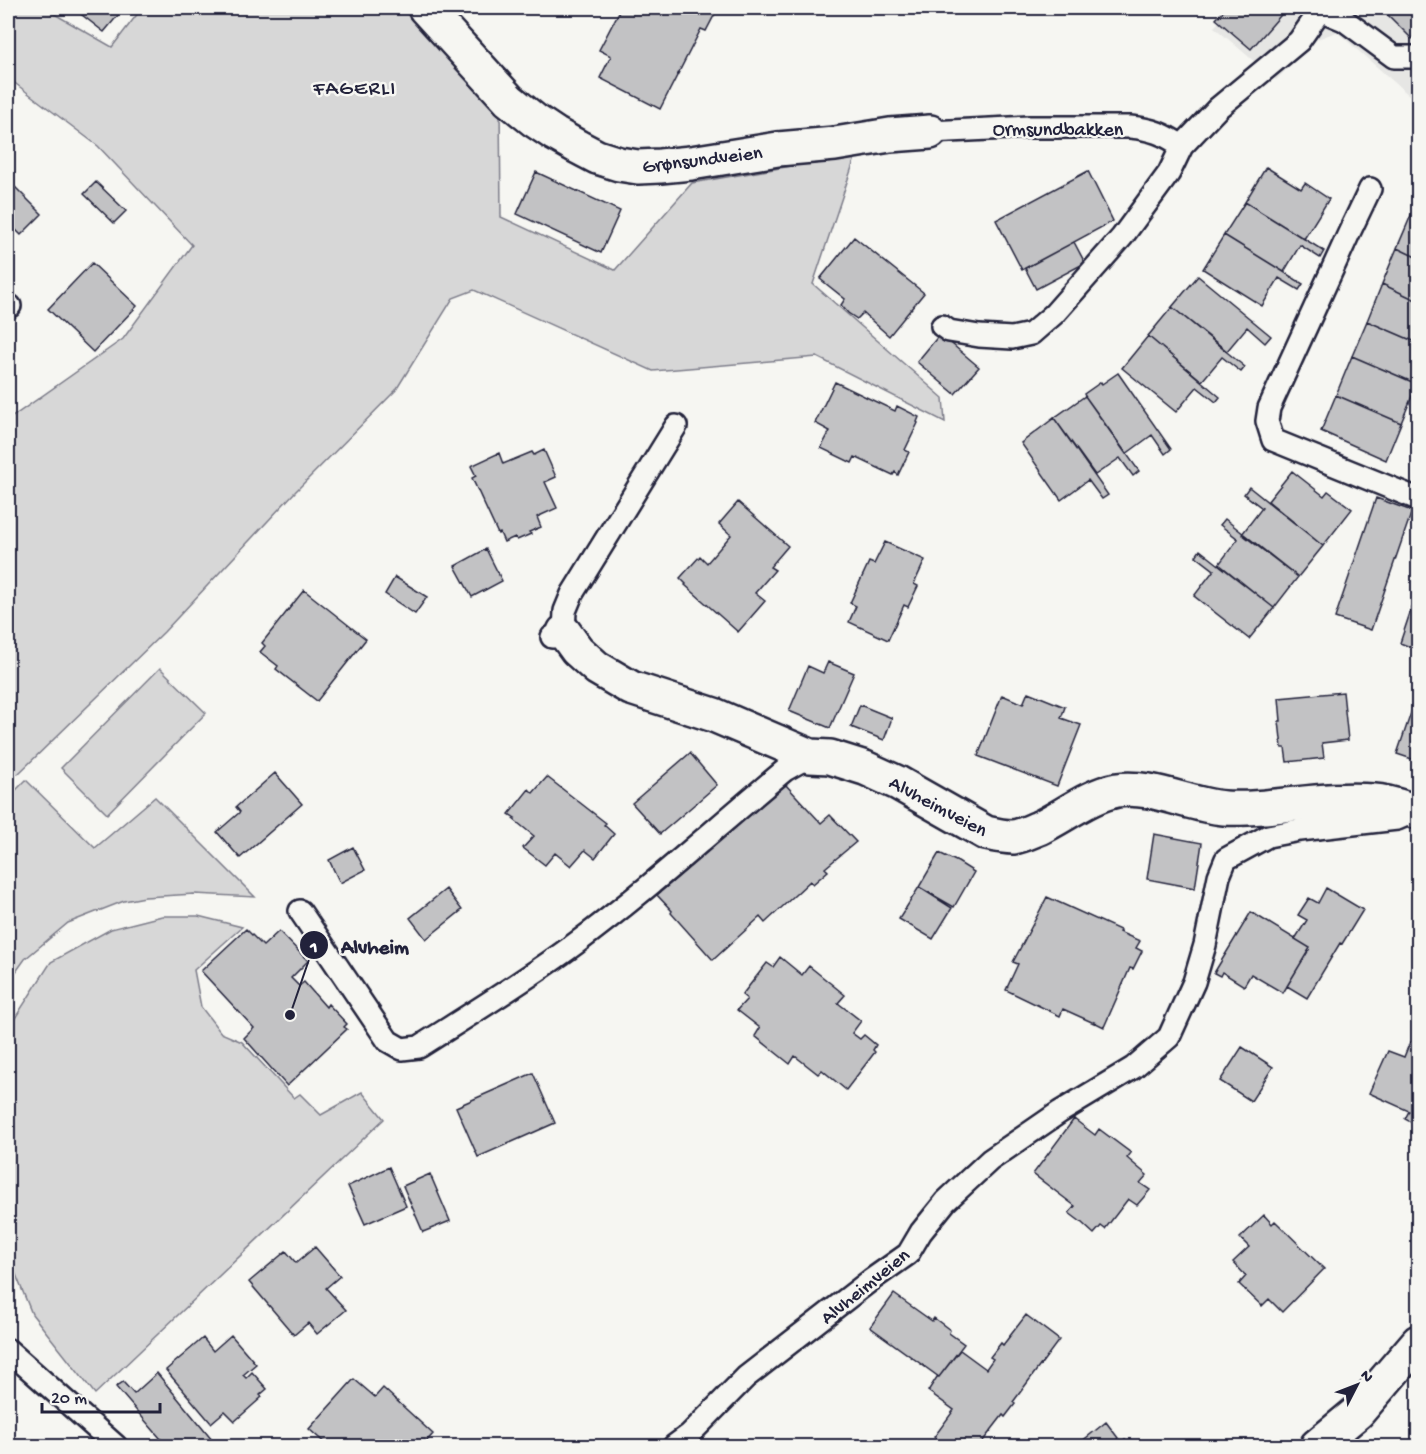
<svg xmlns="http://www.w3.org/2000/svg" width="1426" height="1454" font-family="'Gochi Hand',sans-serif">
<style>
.built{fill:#e6e6e4}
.green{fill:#d7d7d7;stroke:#7c7c89;stroke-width:1.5}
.building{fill:#c2c2c4;stroke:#22223b;stroke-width:1.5}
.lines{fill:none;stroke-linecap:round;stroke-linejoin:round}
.service-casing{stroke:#22223b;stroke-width:26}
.minor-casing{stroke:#22223b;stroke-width:38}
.service{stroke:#f6f6f2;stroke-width:21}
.minor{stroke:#f6f6f2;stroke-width:33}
.labels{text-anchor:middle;stroke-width:5;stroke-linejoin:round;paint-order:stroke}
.street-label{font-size:20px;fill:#22223b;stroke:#f6f6f2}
.neighbourhood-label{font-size:21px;letter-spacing:1.5px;fill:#22223b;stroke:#f6f6f2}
.leader{fill:none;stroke:#22223b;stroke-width:2}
.callout-dot{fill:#22223b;stroke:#f6f6f2;stroke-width:2}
.mark-label{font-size:18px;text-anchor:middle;font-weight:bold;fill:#fff}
.callout-label{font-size:21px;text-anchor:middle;font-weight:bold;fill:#22223b;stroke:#f6f6f2;stroke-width:5;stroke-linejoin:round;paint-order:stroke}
</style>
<rect width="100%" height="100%" fill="#f6f6f2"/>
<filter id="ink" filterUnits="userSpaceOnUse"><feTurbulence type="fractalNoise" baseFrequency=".0167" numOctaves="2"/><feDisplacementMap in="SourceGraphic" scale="12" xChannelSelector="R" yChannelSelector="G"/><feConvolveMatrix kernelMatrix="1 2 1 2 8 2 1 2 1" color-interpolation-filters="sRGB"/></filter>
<g filter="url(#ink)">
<!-- built -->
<path class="built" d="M1233,8H1418V103L1337,32L1317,39L1276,80L1214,27Z"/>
<!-- green -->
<path class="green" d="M16,8H44L112,47L142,8H409L500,104L501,217L615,270L692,183L856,155L813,284L943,398L945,422L817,357L653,371L474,290L453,298L396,390L295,492L164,632L18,774L8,772V420L123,339L192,245L98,146L8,78V15Z
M160,668L206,713L107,814L61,768Z
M26,780L95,848L155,797L255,897L194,894L145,897L124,901L68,923L25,959L8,983V798Z
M162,916H198L242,927L194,970L201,1007L221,1033L242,1042L294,1098L300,1094L321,1115L362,1092L384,1119L95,1394L32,1314L8,1255V1029L51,962L111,929Z"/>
<!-- building -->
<path class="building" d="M73,8H124L104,32Z
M621,8H630L635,10L636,8H718L706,31L701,29L660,109L600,78L611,56L599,50Z
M1226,8H1287L1251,49L1216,19Z
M1381,8H1418V33L1412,39Z
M1266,167L1301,189L1305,183L1329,199L1304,239L1245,202Z
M1088,171L1113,221L1022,270L996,220Z
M536,172L620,211L601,253L517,214Z
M8,180L42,214L21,235L8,222Z
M96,182L126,211L114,223L84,194Z
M1245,202L1324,251L1320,258L1300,245L1284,272L1224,235Z
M1412,213L1418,216V258L1397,248Z
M1224,235L1303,284L1299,290L1279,278L1262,306L1203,269Z
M854,237L924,293L889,336L863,313L857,319L848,313L841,305L845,299L820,279Z
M1074,242L1085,263L1036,289L1025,268Z
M1397,248L1418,258V301L1382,284Z
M92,263L137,306L93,352L48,309Z
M1198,276L1271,336L1265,343L1247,327L1227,351L1172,307Z
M1382,284L1418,301V343L1367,321Z
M1172,307L1245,367L1241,372L1222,357L1202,381L1148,336Z
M1367,321L1418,343L1417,384L1352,356Z
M940,334L979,367L955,394L917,362Z
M1148,336L1220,397L1216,402L1197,387L1176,412L1122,368Z
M1352,356L1417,384L1401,423L1336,395Z
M1118,373L1171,449L1165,454L1152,435L1126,454L1085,396L1084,394L1101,382L1102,384Z
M835,382L895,411L897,406L919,417L917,422L918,423L905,450L909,452L898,475L895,472L893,475L855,457L852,463L821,448L830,431L815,423Z
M1336,395L1401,423L1386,460L1321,431Z
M1085,396L1139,471L1133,476L1120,458L1095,475L1054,418Z
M1054,418L1108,495L1102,499L1088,480L1061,500L1021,443Z
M544,450L556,477L545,482L557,508L537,517L541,527L529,532L531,534L517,540L515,537L504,542L500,533L498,534L472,478L476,476L471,466L499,453L503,464L532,452L534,455Z
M1292,471L1324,496L1328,491L1352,509L1323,546L1268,501Z
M1249,487L1323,546L1298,577L1242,534L1262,508L1244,494Z
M1376,498L1412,511L1371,630L1335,618Z
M738,502L788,546L770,567L775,570L755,593L765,601L738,632L685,585L686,584L680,578L700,556L707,563L731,535L719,524Z
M1225,519L1298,577L1274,608L1219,564L1238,539L1220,525Z
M885,542L925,560L914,584L918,586L908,607L904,605L888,640L849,622L856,606L850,603L869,562L874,564Z
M486,549L502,581L472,597L455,566Z
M1200,550L1274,608L1249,639L1194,596L1214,570L1196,556Z
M395,577L427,597L415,614L385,594Z
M304,590L366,639L317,701L276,669L278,666L260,652L265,646L262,643Z
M1412,607L1418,609V650L1400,643Z
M828,662L854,673L830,728L789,711L808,666L823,673Z
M1028,692L1065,707L1061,718L1081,725L1057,786L978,756L1002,695L1023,704Z
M1343,692L1348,740L1322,743L1324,758L1287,762L1285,748H1282L1279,721H1281L1279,698Z
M860,705L892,718L884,740L851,727Z
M1413,707L1418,709V770L1415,769L1418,761L1397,754Z
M690,753L717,785L660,834L632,803Z
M275,773L302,804L240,858L217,832L240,812L236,807Z
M547,777L606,823L604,825L614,834L595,858L585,850L571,866L555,853L545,865L523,848L534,836L513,819L515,818L509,814L529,789L533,793Z
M785,784L821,823L830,815L856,842L825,868L828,871L813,884L810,881L765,923L760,917L713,960L671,913L672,911L657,895Z
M1154,834L1202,843L1195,888L1147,879Z
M353,847L365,870L340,883L329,860Z
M939,853L958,862L974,872L954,907L919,887Z
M919,887L952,908L933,939L899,919Z
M1326,888L1363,910L1342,944L1340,943L1307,998L1287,986L1310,948L1295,939L1307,920L1298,915L1309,898L1318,903Z
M446,889L462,910L426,939L410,918Z
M1047,897L1120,930L1119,932L1140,941L1136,948L1142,951L1133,969L1130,968L1104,1027L1094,1022V1023L1063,1009L1060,1016L1006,990L1018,964L1013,962Z
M1251,912L1310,948L1283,993L1251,974L1244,986L1222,972L1220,976L1214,973Z
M246,929L263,946L279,931L308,961L291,978L299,986L304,982L326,1007L328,1004L347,1024L344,1027L347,1029L287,1086L244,1038L254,1028L201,971Z
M780,957L802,975L809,966L845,995L838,1003L861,1021L852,1033L860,1039L864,1035L876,1045L873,1050L875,1052L846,1090L822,1070L818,1074L795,1056L790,1064L755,1036L760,1028L737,1010L747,999L742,995L767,963L773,967Z
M1410,1042L1418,1044V1126L1405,1119L1409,1111L1369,1093L1388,1051L1404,1057Z
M1242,1047L1273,1067L1251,1101L1220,1081Z
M533,1073L555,1123L478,1157L456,1107Z
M1074,1119L1095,1135L1099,1129L1131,1153L1127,1158L1147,1175L1140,1183L1150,1190L1137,1205L1128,1199L1105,1229L1101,1226L1094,1234L1081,1222L1069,1213L1075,1206L1033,1174Z
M389,1167L406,1206L365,1224L348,1186Z
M430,1174L450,1221L423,1232L403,1186Z
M1264,1215L1272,1224L1275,1221L1324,1269L1282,1312L1269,1299L1262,1306L1239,1284L1246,1276L1233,1262L1249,1247L1240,1238Z
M315,1247L340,1276L326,1288L346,1310L317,1334L308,1323L294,1335L249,1282L286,1251L296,1263Z
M894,1294L932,1321L934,1318L950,1330L949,1333L964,1344L939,1377L870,1327Z
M1026,1315L1059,1340L1013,1402L1015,1404L1005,1417L1003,1415L979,1446H946L934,1437L954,1410L928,1391L937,1377H939L960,1350L986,1369L993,1359L990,1357L1001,1343L1003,1345Z
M231,1335L256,1364L243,1375L246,1378L252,1372L267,1389L260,1395L262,1397L235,1421L225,1411L211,1423L166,1370L203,1338L213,1351Z
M157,1373L217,1446H167L116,1387L123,1382L134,1394Z
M354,1379L375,1397L383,1388L433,1434L425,1443L429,1446H328L309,1429Z
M1106,1422L1121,1442L1125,1439L1132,1446H1076Z"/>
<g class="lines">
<defs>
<path id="service" d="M1320,10L1344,20L1394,57H1418
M930,132L1029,127H1130C1152,129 1164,134 1182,146
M1370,189L1349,233L1269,408L1267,421L1273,440L1418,499
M8,306H10
M942,326L949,331L979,336L1012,338L1031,334L1054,314L1122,237L1169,173L1182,146L1218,108L1299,41L1322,8
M552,637L564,632L565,611L572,594L676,426
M300,911L388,1041L402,1049L419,1047C471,1014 525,981 575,944C648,890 715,828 785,770L810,756
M8,1350L116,1446
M674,1446L689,1435L746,1377L871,1280L908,1254L921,1232L946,1201L990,1160L1060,1112L1133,1068L1169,1037L1194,982L1205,945L1219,876L1226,859L1268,836L1300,830L1397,819L1404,816L1410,810"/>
<path id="minor" d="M425,8L509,100L534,120L555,134L578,147L597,157L619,164L638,167L660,166L691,163L778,149L835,144L890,135L930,132
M564,632L577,650L597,668L631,688L714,715L810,756L830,757L865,768L898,783L986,833C995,835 1004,837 1013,837C1022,836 1031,831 1039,828C1064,816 1090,795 1117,790C1153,785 1188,805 1224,808C1238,809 1251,808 1265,807C1301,804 1338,798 1374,801C1389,802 1404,808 1418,812
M1317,1446L1358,1412L1418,1342"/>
</defs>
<!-- service casing -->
<use href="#service" class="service-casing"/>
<!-- minor casing -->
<use href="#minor" class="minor-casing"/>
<!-- service -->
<use href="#service" class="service"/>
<!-- minor -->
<use href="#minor" class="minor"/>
</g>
</g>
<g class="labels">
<!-- street labels -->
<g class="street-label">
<text x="1058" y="135">Ormsundbakken</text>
<text transform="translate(702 158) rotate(-7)" y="7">Grønsundveien</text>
<text transform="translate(939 805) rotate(28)" y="7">Alvheimveien</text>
<text transform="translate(864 1285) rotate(-39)" y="7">Alvheimveien</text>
</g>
<!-- neighbourhood labels -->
<g class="neighbourhood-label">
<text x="355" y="94">FAGERLI</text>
</g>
</g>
<!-- callouts -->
<path class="leader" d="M290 1015L314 945"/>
<g class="callout-dot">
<circle cx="290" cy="1015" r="6"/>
<circle cx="314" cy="945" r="15"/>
</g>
<g class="mark-label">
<text x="314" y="952">1</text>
</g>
<g class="callout-label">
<text x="375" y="953">Alvheim</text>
</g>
<!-- margin -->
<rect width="1426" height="1454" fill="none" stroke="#f6f6f2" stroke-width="30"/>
<rect x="15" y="15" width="1396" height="1424" fill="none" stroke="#22223b" stroke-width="2" filter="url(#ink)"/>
<!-- north arrow -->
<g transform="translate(1357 1385) rotate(48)" stroke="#f6f6f2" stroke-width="4.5" paint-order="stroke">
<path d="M0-4.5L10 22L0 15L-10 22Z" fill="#22223b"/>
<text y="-9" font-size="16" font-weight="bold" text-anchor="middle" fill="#22223b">N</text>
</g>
<!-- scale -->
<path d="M42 1403v9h118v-9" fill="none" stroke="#22223b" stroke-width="3"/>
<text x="51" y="1403" font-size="18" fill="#22223b" stroke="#f6f6f2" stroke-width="4.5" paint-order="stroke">20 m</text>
</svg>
